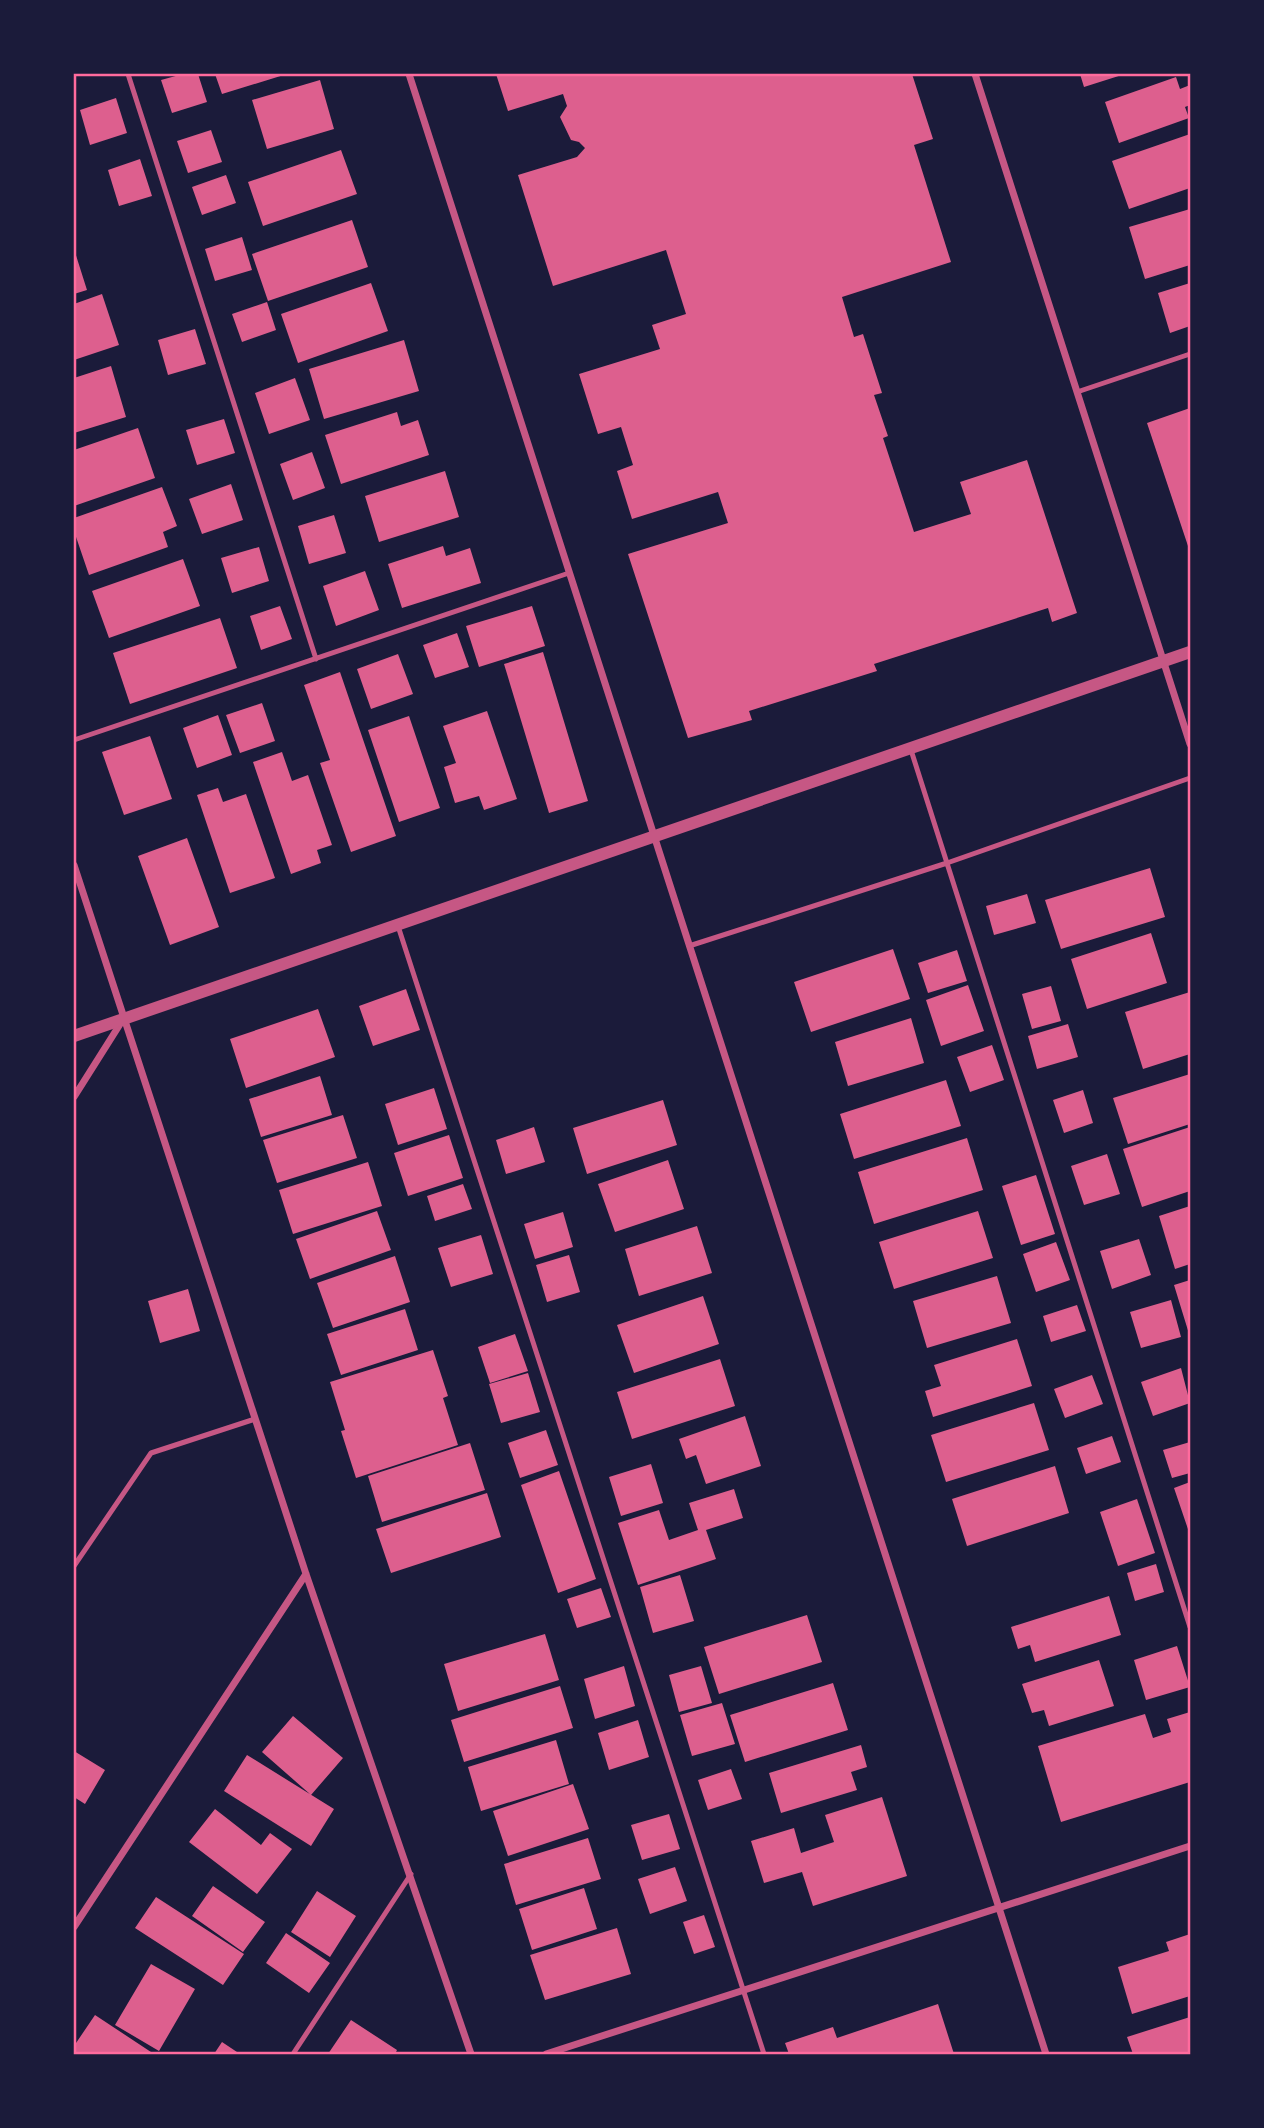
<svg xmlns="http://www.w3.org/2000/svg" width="1264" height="2128" font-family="'Exo 2',sans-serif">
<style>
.building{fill:#dd5f8e}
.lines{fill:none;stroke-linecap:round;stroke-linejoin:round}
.service{stroke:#c65784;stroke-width:5}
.minor{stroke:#c65784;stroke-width:7}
.tertiary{stroke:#c65784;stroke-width:12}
.neatline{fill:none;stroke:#ff6b9d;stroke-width:2.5}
</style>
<rect width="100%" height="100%" fill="#1b1b3a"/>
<!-- building -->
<path class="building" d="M183,74H198L207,102L172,113L161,80Z
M215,74H287L222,94Z
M496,74H912L933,139L914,145L951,262L842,297L854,337L863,334L882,393L874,395L888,436L883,438L914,532L971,514L960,482L1027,460L1077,613L1052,622L1048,608L874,664L877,671L749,711L752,720L688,738L628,554L728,523L718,492L632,519L617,471L633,465L621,427L598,434L579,374L660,349L652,325L686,314L666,250L553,286L518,175L577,157L585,148L579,142L571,140L560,117L567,106L563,94L508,111Z
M1080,74H1125L1084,87Z
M1176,77L1180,89L1190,85V105L1185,107L1189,118L1119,143L1105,102Z
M320,80L334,129L267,149L252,100Z
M116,98L127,133L90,145L80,110Z
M211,130L222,162L188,173L177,141Z
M1190,134V188L1129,209L1112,161Z
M341,150L357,194L263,226L248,182Z
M140,159L152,196L119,206L108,170Z
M226,175L236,203L202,215L192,187Z
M1190,209V265L1145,279L1129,227Z
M352,220L368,267L268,301L252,254Z
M242,237L252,270L215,281L205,249Z
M74,249L87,290L74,294Z
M371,283L388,331L298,363L281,314Z
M1190,283V326L1170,333L1158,293Z
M102,294L119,345L74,360V304Z
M267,302L276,330L242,342L232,314Z
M195,329L206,364L168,375L158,340Z
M404,340L419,391L324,419L309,369Z
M111,366L126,417L74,433V378Z
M295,378L310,420L269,434L255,393Z
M1190,408V552L1147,423Z
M397,412L401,426L418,420L429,455L341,484L325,435Z
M224,419L235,453L197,465L186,430Z
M138,428L155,478L74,506V450Z
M312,452L325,488L293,500L280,464Z
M445,471L459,517L379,542L365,496Z
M231,484L243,520L202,534L189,499Z
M162,487L177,526L163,532L168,547L89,575L74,531V518Z
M334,515L346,553L309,564L298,526Z
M443,546L446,556L470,548L481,583L402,608L388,564Z
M259,547L269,581L232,593L221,558Z
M183,559L200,606L109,638L92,591Z
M365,571L379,610L336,626L323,586Z
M280,606L292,639L261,650L250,616Z
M532,606L545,646L479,667L466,626Z
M220,618L237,668L130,704L113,653Z
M457,633L469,667L435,678L423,645Z
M543,652L588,801L549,813L504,664Z
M398,654L413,694L371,709L357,669Z
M340,672L396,836L351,852L320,763L330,760L304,685Z
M262,703L275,741L240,753L226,715Z
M487,711L517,799L484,810L479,796L455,803L444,767L456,763L443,726Z
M218,715L232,755L197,768L183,728Z
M409,716L440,808L399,822L368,730Z
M150,736L172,799L124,815L102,752Z
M282,752L292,781L308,775L332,845L317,850L321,863L291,874L253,762Z
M218,788L223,802L246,794L275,878L230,893L197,795Z
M187,838L219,927L170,945L138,856Z
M1150,868L1165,917L1061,949L1045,900Z
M1027,894L1036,923L994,935L986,906Z
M1151,933L1167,983L1087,1009L1071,959Z
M893,949L910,999L811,1032L794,982Z
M957,950L967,981L928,993L918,963Z
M968,985L984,1031L941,1046L926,1000Z
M1051,986L1061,1021L1032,1029L1022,994Z
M406,989L420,1030L373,1046L359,1006Z
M1190,992V1031L1188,1032L1190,1054L1143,1069L1125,1012Z
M318,1009L335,1057L246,1088L230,1039Z
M911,1018L924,1063L848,1086L835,1042Z
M1068,1024L1078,1057L1037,1069L1028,1036Z
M992,1045L1004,1080L970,1092L957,1057Z
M1190,1074V1124L1128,1144L1113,1098Z
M320,1076L332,1115L261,1137L249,1099Z
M946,1080L961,1126L854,1159L840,1114Z
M434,1088L447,1129L398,1145L385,1104Z
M1083,1090L1093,1123L1064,1133L1053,1100Z
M663,1100L677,1145L587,1174L573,1128Z
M343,1115L357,1158L277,1183L263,1140Z
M534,1127L545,1162L506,1174L496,1140Z
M1190,1127V1191L1142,1207L1123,1149Z
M449,1135L463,1178L408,1196L394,1153Z
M967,1138L983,1190L874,1224L858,1172Z
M1107,1154L1120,1194L1084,1205L1071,1166Z
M668,1160L684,1209L615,1232L598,1184Z
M368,1162L382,1206L293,1234L279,1190Z
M1036,1175L1055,1234L1021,1245L1002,1186Z
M463,1184L472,1209L435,1221L427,1196Z
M1190,1206V1264L1175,1269L1159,1216Z
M377,1211L391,1250L310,1279L296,1239Z
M978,1211L993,1258L894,1289L879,1242Z
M563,1212L573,1247L535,1259L524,1224Z
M697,1226L712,1273L639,1296L625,1249Z
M481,1235L493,1274L451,1287L438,1248Z
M1139,1239L1151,1275L1112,1289L1100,1251Z
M1056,1242L1070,1280L1036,1292L1023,1254Z
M569,1255L580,1292L547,1302L536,1265Z
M395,1256L410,1302L333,1328L317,1283Z
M997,1276L1011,1323L927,1348L913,1301Z
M1190,1280V1337L1174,1285Z
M188,1289L200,1331L160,1343L148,1301Z
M703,1296L719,1344L634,1373L617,1325Z
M1171,1300L1181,1337L1141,1348L1130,1312Z
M1077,1305L1086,1331L1051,1342L1043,1316Z
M405,1309L418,1350L341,1375L327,1334Z
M515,1334L528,1371L490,1383L478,1347Z
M1017,1339L1032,1386L933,1417L925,1391L941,1386L934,1365Z
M433,1350L448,1396L443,1398L458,1445L356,1478L341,1431L345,1430L330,1382Z
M720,1359L735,1406L632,1439L617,1392Z
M1181,1368L1190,1403L1153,1416L1141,1382Z
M528,1373L540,1412L501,1423L489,1384Z
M1092,1375L1103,1404L1065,1418L1054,1389Z
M1034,1403L1049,1450L946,1482L931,1435Z
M745,1416L761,1466L706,1484L696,1455L686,1459L679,1439Z
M546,1430L558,1465L520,1478L508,1443Z
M1112,1436L1121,1462L1086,1474L1077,1448Z
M1190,1442V1473L1172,1478L1163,1450Z
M470,1443L485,1490L382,1522L368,1476Z
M651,1464L663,1503L621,1516L609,1477Z
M1055,1466L1069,1513L967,1546L952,1499Z
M559,1471L596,1579L558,1593L521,1485Z
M1190,1482V1535L1174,1488Z
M734,1489L743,1518L706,1530L716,1559L638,1585L618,1523L659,1510L669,1540L698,1530L689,1503Z
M487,1493L501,1537L391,1573L376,1529Z
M1137,1499L1155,1553L1118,1566L1100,1512Z
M1156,1564L1164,1592L1135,1601L1127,1573Z
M680,1575L694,1621L653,1633L640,1587Z
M601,1588L611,1617L577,1628L567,1599Z
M1109,1596L1121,1635L1035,1662L1030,1645L1018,1649L1011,1627Z
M807,1615L822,1662L719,1694L704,1647Z
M545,1634L559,1680L458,1711L444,1664Z
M1177,1646L1190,1687L1146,1700L1134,1660Z
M1099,1660L1114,1706L1049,1726L1044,1710L1032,1713L1022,1684Z
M624,1666L635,1706L595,1719L584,1679Z
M701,1666L712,1703L679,1712L669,1675Z
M833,1683L848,1730L745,1762L730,1715Z
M560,1686L573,1728L464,1762L451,1720Z
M722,1703L735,1744L692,1756L680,1715Z
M1190,1712V1782L1061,1822L1038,1746L1145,1714L1153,1738L1171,1732L1167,1719Z
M293,1716L343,1758L311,1795L262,1752Z
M638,1720L649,1757L609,1770L598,1733Z
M556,1740L569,1784L481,1811L468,1767Z
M861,1745L867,1767L851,1772L857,1790L781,1813L769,1773Z
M74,1751L105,1770L85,1804L74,1797Z
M247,1755L334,1809L311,1846L224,1791Z
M731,1769L742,1799L708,1810L698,1780Z
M573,1784L589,1829L508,1856L493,1811Z
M882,1797L907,1876L813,1906L802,1872L764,1883L751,1841L794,1828L801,1853L834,1842L825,1815Z
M215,1809L261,1845L270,1833L292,1849L257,1894L189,1842Z
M669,1814L680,1849L642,1860L631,1825Z
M588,1838L601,1879L516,1905L504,1864Z
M675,1867L687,1901L650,1914L638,1879Z
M213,1886L265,1922L243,1952L192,1916Z
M584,1888L597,1929L532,1950L519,1909Z
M317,1891L356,1916L330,1957L291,1932Z
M156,1897L244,1954L223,1985L135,1928Z
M704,1915L715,1947L694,1954L683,1922Z
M617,1928L631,1974L545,2000L530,1955Z
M286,1933L330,1963L309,1993L266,1963Z
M1190,1934V1996L1132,2014L1118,1967L1169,1951L1166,1942Z
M151,1964L195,1989L159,2051L115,2025Z
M938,2004L954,2054H789L785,2043L833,2027L837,2038Z
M95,2015L154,2054H74V2046Z
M1190,2017V2054H1133L1127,2037Z
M351,2020L397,2050L395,2054H328Z
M222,2042L240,2054H214Z"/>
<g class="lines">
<!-- service -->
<path class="service" d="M128,74L316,659
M1077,392L1190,354
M74,740L569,573
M911,750L1190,1627
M398,926L764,2054
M689,946L947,863L1190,778
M74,1566L151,1453L255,1419
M293,2054L411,1874"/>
<!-- minor -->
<path class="minor" d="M409,74L1046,2054
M975,74L1190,744
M74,865L306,1574L471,2054
M74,1097L122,1021
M74,1927L306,1574
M546,2054L1190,1846"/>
<!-- tertiary -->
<path class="tertiary" d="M74,1036L1190,652"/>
</g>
<!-- border -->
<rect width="1264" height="2128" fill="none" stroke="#1b1b3a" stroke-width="150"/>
<rect x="75" y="75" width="1114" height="1978" class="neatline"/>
</svg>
